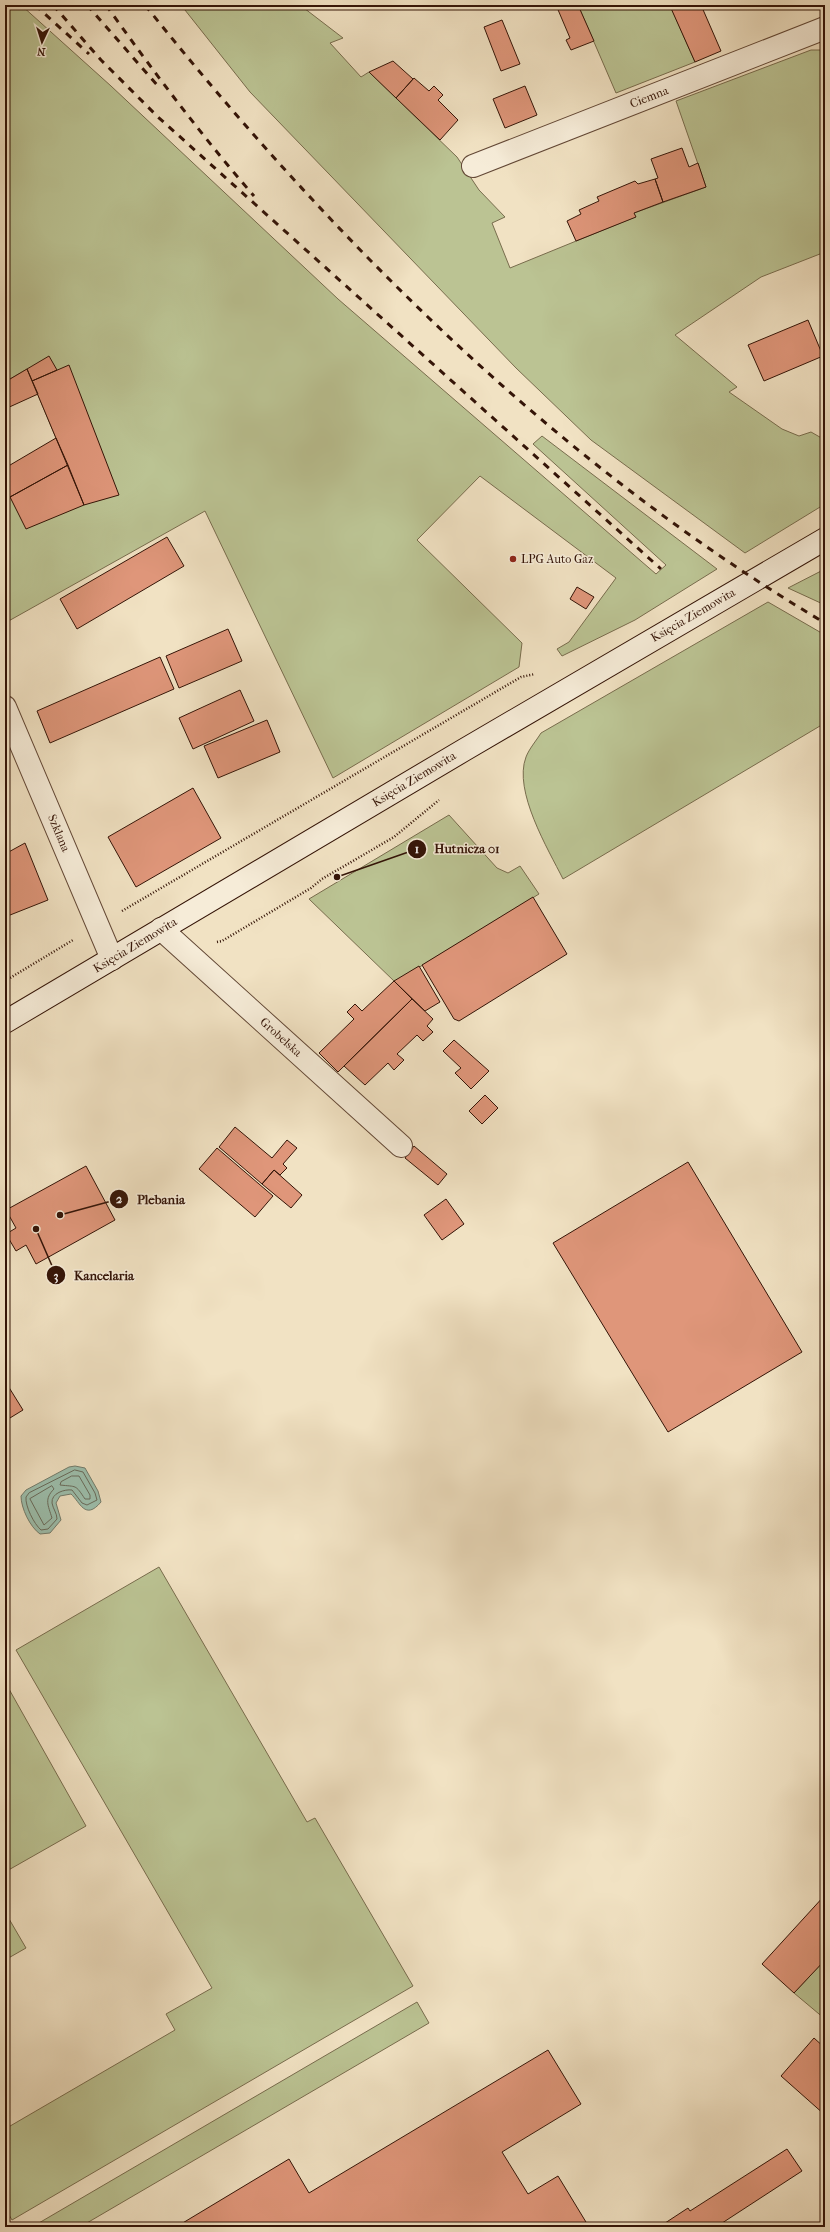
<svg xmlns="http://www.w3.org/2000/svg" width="830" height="2232" font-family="'IM FELL French Canon',serif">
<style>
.green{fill:#bbc393;stroke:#786c4d}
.water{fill:#9cbfad;stroke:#727b6b}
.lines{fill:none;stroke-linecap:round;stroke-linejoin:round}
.shore{stroke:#686a5a;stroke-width:1}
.building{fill:#df967a;stroke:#341407}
.street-casing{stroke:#634836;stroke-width:24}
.secondary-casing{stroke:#341407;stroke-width:24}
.path{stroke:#341407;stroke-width:2.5;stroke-dasharray:1 2;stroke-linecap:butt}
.street{stroke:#f6ecd8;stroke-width:22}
.secondary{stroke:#f6ecd8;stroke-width:22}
.rail{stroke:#341407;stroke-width:3;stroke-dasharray:7 7;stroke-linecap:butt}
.poi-dot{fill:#8f2418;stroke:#f6ecd8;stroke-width:1.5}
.labels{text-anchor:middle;stroke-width:3;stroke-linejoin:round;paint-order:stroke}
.street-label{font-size:12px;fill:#341407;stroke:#f6ecd8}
.poi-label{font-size:12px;fill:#341407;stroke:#f6ecd8;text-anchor:start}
.leader{fill:none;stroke:#341407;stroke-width:1.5}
.callout-dot{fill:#341407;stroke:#f6ecd8;stroke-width:1.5}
.mark-label{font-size:12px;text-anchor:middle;font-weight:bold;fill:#fff}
.callout-label{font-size:13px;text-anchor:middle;font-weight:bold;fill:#341407;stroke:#f6ecd8;stroke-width:3;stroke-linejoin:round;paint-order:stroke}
</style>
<rect width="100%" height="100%" fill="#f1e2c3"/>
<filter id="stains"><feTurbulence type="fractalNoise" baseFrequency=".005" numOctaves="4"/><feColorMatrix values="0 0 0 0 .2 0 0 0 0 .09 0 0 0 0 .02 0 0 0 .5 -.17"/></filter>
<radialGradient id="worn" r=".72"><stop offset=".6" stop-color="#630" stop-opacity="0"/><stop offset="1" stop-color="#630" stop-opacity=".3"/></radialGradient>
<!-- green -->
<path class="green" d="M5,5H21L111,86L338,299L656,574L666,565L533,444L542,436L717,569L635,620L562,656L557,649L569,642L616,578L480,476L417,540L522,643L519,667L333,778L205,511L5,623V500L67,464L27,369L5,382Z
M181,5H300L343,38L330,43L361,77L369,72L457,157L479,190L505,217L492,223L510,268L635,217L634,213L706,187L676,101L811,50H825V252L761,277L675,335L737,387L729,392L782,429L799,436L811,432L825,440V504L745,553L591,440L516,368L250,92Z
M578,5H670L695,62L616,93Z
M825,569V605L788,588Z
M768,602L825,635V723L563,879C548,849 513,791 526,757C529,749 536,741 541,733Z
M449,815L497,868L508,873L520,866L539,894L395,982L309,899Z
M159,1567L307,1822L315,1818L413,1986L12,2220L5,2208V2129L175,2030L166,2014L212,1988L16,1650Z
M5,1682L86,1826L5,1872Z
M5,1912L26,1948L5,1960Z
M825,1960V2019L794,1993Z
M417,2002L429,2023L80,2227H32Z"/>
<!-- water -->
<path class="water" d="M75,1466L85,1468L98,1491L101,1502C85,1521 80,1502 71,1494L60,1496L56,1503L61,1520L50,1533L40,1534C30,1527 21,1508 21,1496L26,1490L69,1467Z"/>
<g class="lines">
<!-- shore -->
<path class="shore" d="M75,1470L83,1472L95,1493L97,1500L87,1505L82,1503L72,1490C65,1489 51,1493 52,1503C53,1509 57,1513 57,1519L48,1529L41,1530C34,1524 25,1506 26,1497L29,1493Z
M72,1476H79L90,1495V1499H85C75,1484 77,1487 60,1485L61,1482Z
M52,1486L54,1489C44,1499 48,1505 52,1518L44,1525L30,1499Z"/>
</g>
<!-- building -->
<path class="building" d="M556,5H578L594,41L571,50L566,40L570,38Z
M701,5L721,51L695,62L670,6Z
M502,20L520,64L501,71L484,27Z
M393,61L413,79L396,98L369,72Z
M414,78L429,91L434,86L443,95L438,100L458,120L440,140L396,98Z
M525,86L537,115L505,128L493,99Z
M682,148L689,167L698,163L706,187L663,202L655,179L658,178L651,159Z
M655,179L663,202L634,213L636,217L576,241L567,221L581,214L579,210L599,201L597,197L635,181L638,184Z
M808,320L823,356L764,381L748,345Z
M49,356L57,370L32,381L27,369Z
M69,365L119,495L84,505L32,381Z
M27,369L38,394L5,409V382Z
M56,438L68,465L10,497L5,489V468Z
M68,465L84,505L26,529L10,497Z
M167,537L184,566L77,629L60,599Z
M577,587L594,597L586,609L570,599Z
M228,629L242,661L179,688L166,656Z
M160,657L174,689L50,743L37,711Z
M240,690L254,721L193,749L179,718Z
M267,720L280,752L218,778L204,746Z
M193,788L221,838L136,887L108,837Z
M25,843L48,900L5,917V854Z
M533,897L567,954L459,1021L454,1019L422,965Z
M419,966L440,1002L425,1011L394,981Z
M394,981L412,999L338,1072L319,1053L354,1019L347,1012L355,1004L362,1011Z
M412,999L433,1019L427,1026L433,1032L423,1041L417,1035L397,1054L404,1060L394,1070L388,1063L365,1085L344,1066Z
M454,1040L489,1071L471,1089L455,1073L461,1068L443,1051Z
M485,1095L498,1108L482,1124L469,1111Z
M235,1127L272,1158L287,1140L297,1148L283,1164L287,1168L280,1175L274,1170L262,1184L219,1147Z
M414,1146L447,1174L438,1185L405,1158Z
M217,1148L273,1196L255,1217L199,1169Z
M688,1162L802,1352L668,1432L553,1243Z
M86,1166L115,1220L36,1264L26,1245L16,1251L6,1234L16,1228L6,1210Z
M274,1170L302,1195L291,1208L262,1184Z
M446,1199L464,1224L442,1240L424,1215Z
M5,1381L23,1410L5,1421Z
M825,1895V1960L794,1993L762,1964Z
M814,2038L825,2048V2115L781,2076Z
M548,2050L581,2104L502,2152L528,2194L558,2176L589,2227H176L289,2159L309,2193Z
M787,2149L802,2171L716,2227H659L688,2208L690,2211Z"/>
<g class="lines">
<defs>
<path id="street" d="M473,166L825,28
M5,707L112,959
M161,929L401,1146"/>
<path id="secondary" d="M5,1022L464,750L825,539"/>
</defs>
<!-- street casing -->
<use href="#street" class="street-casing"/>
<!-- secondary casing -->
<use href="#secondary" class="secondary-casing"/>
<!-- path -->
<path class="path" d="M122,911L521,677L535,674
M217,942L222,941L311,888L322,879L394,837L439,800
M5,981L73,940"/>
<!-- street -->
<use href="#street" class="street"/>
<!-- secondary -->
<use href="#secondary" class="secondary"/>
<!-- rail -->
<path class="rail" d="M35,5L89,54
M53,5L101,60L158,117L661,569
M87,5L158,86
M106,5C153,71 201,135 254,196
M145,5C337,245 559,465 825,623"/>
</g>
<!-- markers -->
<circle class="poi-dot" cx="513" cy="559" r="4"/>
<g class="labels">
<!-- street labels -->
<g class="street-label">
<text transform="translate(649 97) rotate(-21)" y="4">Ciemna</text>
<text transform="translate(693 615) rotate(-30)" y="4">Księcia Ziemowita</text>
<text transform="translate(414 779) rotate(-31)" y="4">Księcia Ziemowita</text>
<text transform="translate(59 833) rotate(67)" y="4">Szklana</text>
<text transform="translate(135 945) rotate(-31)" y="4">Księcia Ziemowita</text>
<text transform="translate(281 1037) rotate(42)" y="4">Grobelska</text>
</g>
<!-- poi labels -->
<g class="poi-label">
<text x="521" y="563">LPG Auto Gaz</text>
</g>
</g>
<!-- callouts -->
<path class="leader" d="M337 877L417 849M60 1215L119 1199M36 1229L56 1275"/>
<g class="callout-dot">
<circle cx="337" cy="877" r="4"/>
<circle cx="60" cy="1215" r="4"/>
<circle cx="36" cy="1229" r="4"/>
<circle cx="417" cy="849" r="10"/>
<circle cx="119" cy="1199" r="10"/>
<circle cx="56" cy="1275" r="10"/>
</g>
<g class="mark-label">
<text x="417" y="853">1</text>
<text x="119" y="1203">2</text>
<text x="56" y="1280">3</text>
</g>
<g class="callout-label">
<text x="467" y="853">Hutnicza 01</text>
<text x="161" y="1204">Plebania</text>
<text x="104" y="1280">Kancelaria</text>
</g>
<!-- margin -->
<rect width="830" height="2232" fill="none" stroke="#f1e2c3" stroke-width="20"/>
<rect x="6" y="6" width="818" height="2220" fill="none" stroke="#341407" stroke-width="2"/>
<rect x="10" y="10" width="810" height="2212" fill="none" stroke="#341407"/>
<!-- north arrow -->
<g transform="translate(42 42) rotate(184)" stroke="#f6ecd8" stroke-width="3" paint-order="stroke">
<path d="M0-3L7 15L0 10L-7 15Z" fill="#341407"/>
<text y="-6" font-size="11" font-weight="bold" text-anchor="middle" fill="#341407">N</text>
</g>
<rect width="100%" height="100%" filter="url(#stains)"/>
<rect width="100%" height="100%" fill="url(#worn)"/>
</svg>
